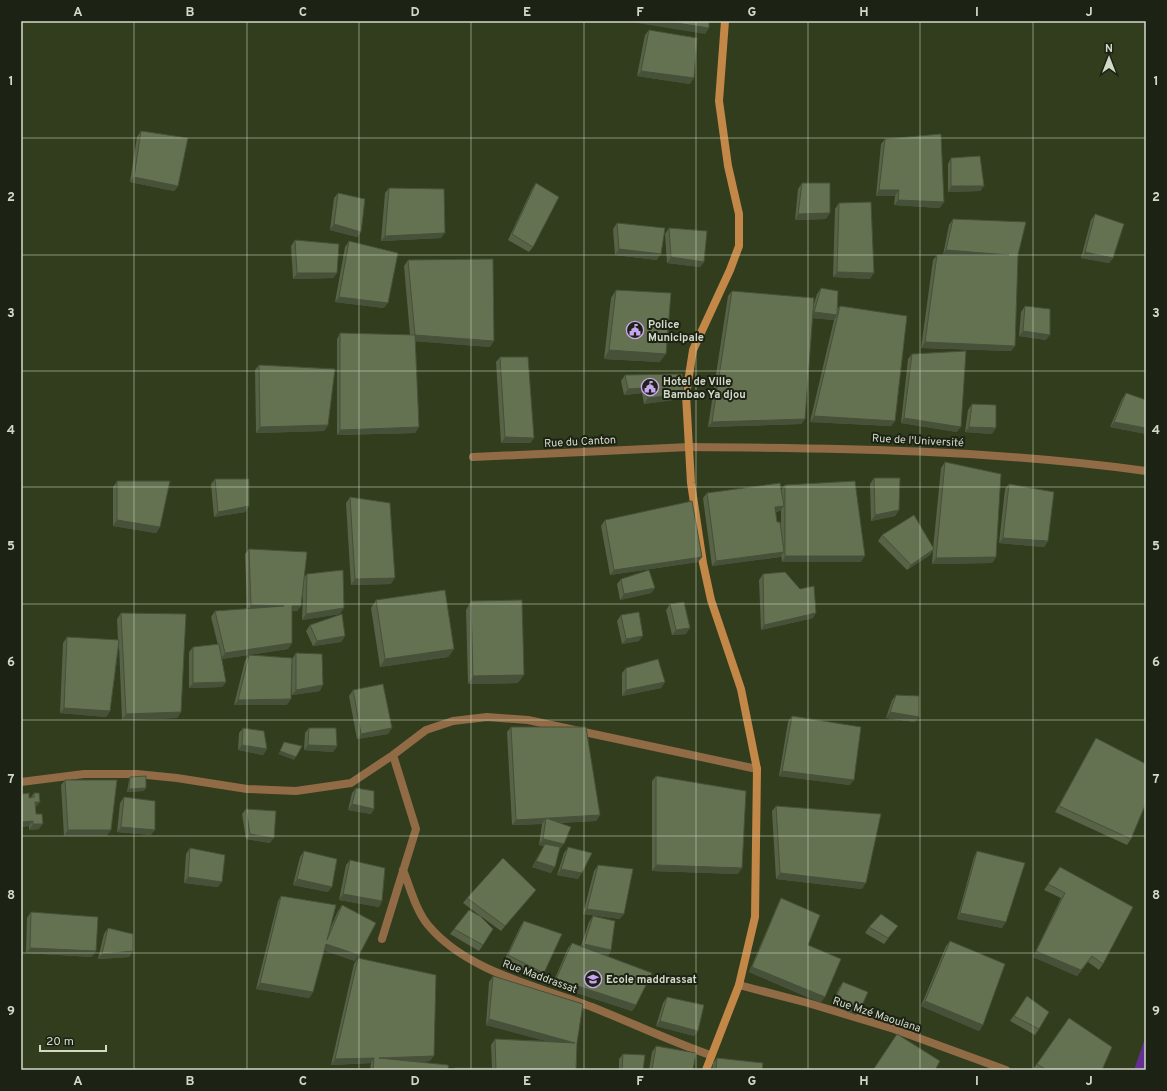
<svg xmlns="http://www.w3.org/2000/svg" width="1167" height="1091" font-family="Overpass,sans-serif">
<style>
.green{fill:#642f91}
.lines{fill:none;stroke-linecap:round;stroke-linejoin:round}
.service{stroke:#916b46;stroke-width:8}
.minor{stroke:#916b46;stroke-width:8}
.secondary{stroke:#c38748;stroke-width:8}
.wall{fill:#576246;fill-rule:evenodd}
.shaded-wall{fill:#475039}
.building{fill:#657251;stroke:#475039}
.grid{fill:none;stroke:#d2dac7;stroke-width:1;stroke-opacity:0.55}
.labels{text-anchor:middle;stroke-width:4;stroke-linejoin:round;paint-order:stroke}
.poi-label{font-size:11px;font-weight:bold;fill:#d2dac7;stroke:#1c2214;text-anchor:start}
.street-label{font-size:11px;fill:#d2dac7;stroke:#1c2214}
.neatline{fill:none;stroke:#d2dac7;stroke-width:1.5}
.grid-label{font-size:13px;text-anchor:middle;font-weight:bold;fill:#d2dac7}
</style>
<rect width="100%" height="100%" fill="#323d1e"/>
<!-- green -->
<path class="green" d="M1146,1035V1070H1134Z"/>
<g class="lines">
<!-- service -->
<path class="service" d="M473,457L689,447"/>
<!-- minor -->
<path class="minor" d="M689,447C842,448 994,450 1146,471
M21,782L84,774H137L177,778L247,789L296,791L351,783L393,755L426,730L453,721L487,717L528,720L757,769
M403,870C410,887 416,911 428,925C467,972 538,986 592,1007C632,1023 670,1041 710,1055
M382,939L416,829L393,755
M739,985L808,1003L894,1029L1006,1070"/>
<!-- secondary -->
<path class="secondary" d="M706,1070L739,985L755,917L757,769L741,689L711,600L703,563L691,483L686,395L693,350L730,270L739,246V214L728,166L719,101L725,21"/>
</g>
<!-- wall -->
<path class="wall" d="M649,30L690,84L637,76L645,35Z
M141,131L178,186L174,191L130,182L137,137Z
M885,139L940,208L894,205L895,196H876L881,144Z
M951,158L984,186L980,191L948,192V164Z
M536,183L533,247L529,252L508,240L532,189Z
M802,183L826,219L795,220L798,189Z
M389,188L441,238L381,241L385,193Z
M338,193L361,232L357,237L330,230L334,198Z
M839,203L870,279L833,277L835,209Z
M1095,214L1113,258L1109,263L1081,258L1091,220Z
M953,219L1018,255L1015,346L1011,351L921,348L933,260L937,255H943L949,225Z
M617,223L657,260L615,255L613,229Z
M669,228L704,262L700,267L667,263L665,234Z
M295,240L337,273L333,278L293,279L291,246Z
M349,241L384,308L335,302L345,247Z
M408,260L490,347L415,341L419,427L415,433L337,435V339L340,333L410,335L404,266Z
M821,288L838,308L840,306L895,421L891,426L810,422L834,320L812,318L805,419L801,424L708,427L728,296L732,291L813,307L817,294Z
M616,290L660,362L604,359L611,298Z
M1025,306L1046,340L1019,336L1021,312Z
M912,354L957,432L901,423L908,359Z
M500,357L534,438L530,443H501L496,362Z
M259,365L328,425L324,431L256,433L255,370Z
M625,375L680,399L644,404L642,393L624,395L621,381Z
M1126,393L1146,400V434L1110,427L1122,399Z
M972,404L992,434L965,432L968,410Z
M945,462L996,557L992,563L932,564L933,550L930,555L907,570L878,541L882,535L933,549L941,468Z
M874,478L899,510L895,516L871,521L870,484Z
M215,479L249,506L245,512L214,517L211,484Z
M117,481L160,527L156,533L113,526V487Z
M1009,484L1048,541L1044,547L999,543L1005,489Z
M785,485L861,562H782L781,555L780,557L712,566L703,498L707,493L781,490ZM781,509V531L777,522L776,512L780,511Z
M350,497L391,584L351,585L346,503Z
M605,520L702,557L698,562L610,575L601,526Z
M249,549L304,577L307,574L340,614L302,620L303,593L301,606L297,611H292V643L288,649L222,659L226,682L222,687L189,688V652L193,647L218,645L211,617L215,611L247,609L245,554Z
M763,574L813,618L761,630L759,580Z
M621,579L655,588L651,593L620,600L617,584Z
M376,600L454,649L448,657L380,667L371,608Z
M471,601L518,683L468,684L466,610Z
M670,604L686,634L672,635L666,610Z
M121,613L181,712L177,718L122,720L119,645L110,711L106,717L60,713L63,643L67,637L118,640L117,619Z
M621,615L639,641L622,644L617,621Z
M310,625L345,636L341,642L313,646L306,631Z
M296,653L320,691L292,695V659Z
M249,655L287,705H234L245,661Z
M626,668L665,682L661,688L622,696V673Z
M353,690L388,734L357,739L349,696Z
M896,695L915,722L886,718L892,700Z
M792,716L850,785L779,776L788,722Z
M511,727L600,815L596,821L559,823L560,849L551,873L532,867L544,846L539,845L542,824L512,825L507,732Z
M243,728L267,749L263,755L238,750L239,733Z
M309,728L337,746L333,752L304,750L305,733Z
M1096,738L1131,839L1127,845L1055,812L1093,743Z
M656,776L738,874L652,871V781Z
M130,777L144,791L127,792L129,780Z
M65,780L107,836H64L61,785Z
M356,788L374,809L371,814L348,810L352,793Z
M34,793L36,807V814L39,829L29,830V826L21,827V795L22,794L29,798L31,797Z
M124,797L151,835L117,832L120,803Z
M776,806L862,889L776,879L772,811Z
M246,809L270,843L246,839L242,814Z
M568,847L578,879L557,875L564,853Z
M190,848L218,887L184,883L186,854Z
M304,851L328,892L293,885L300,857Z
M977,851L1002,928L957,919L974,857Z
M350,860L382,901L379,907L339,900L346,865Z
M598,865L620,919L583,914L594,871Z
M1060,867L1103,964L1099,970L1088,962L1077,976L1033,957L1061,898L1044,890Z
M532,895L501,931L482,917L483,945L479,951L450,934L454,929L479,915L463,903L467,898Z
M281,896L329,931L338,911L342,905L355,961L324,950L313,992L309,998L256,989L278,901Z
M781,898L808,945L821,1003L749,972L778,904Z
M31,912L92,957L26,953L27,918Z
M593,916L611,950L608,956L605,955L636,1005L632,1011L552,985L568,948L572,943L581,946L589,922Z
M524,921L544,973L541,979L504,961L520,927Z
M869,927L894,931L884,944L865,933Z
M108,928L133,951L129,957L98,959L104,934Z
M950,941L983,1025L979,1031L921,1006L946,946Z
M358,958L430,1061L419,1062L449,1070H370L371,1063L331,1065L354,964Z
M493,976L577,1043L576,1070H453L455,1068L492,1069L491,1045L495,1039L547,1041L486,1025L489,982Z
M843,982L856,1015L831,1005L839,988Z
M1027,996L1039,1029L1035,1035L1010,1021Z
M667,997L698,1031L694,1036L656,1026L663,1003Z
M1069,1018L1102,1070H1034L1033,1069Z
M656,1046L693,1070H649L652,1052Z
M623,1054L643,1070H619V1059Z
M717,1058L762,1070H712L713,1063Z"/>
<!-- shaded-wall -->
<path class="shaded-wall" d="M632,21H663L709,28L705,34L631,22Z
M641,71L694,78L690,84L637,76Z
M134,177L178,186L174,191L130,182Z
M951,186H984L980,191L948,192Z
M879,190H899L895,196H876Z
M898,200L944,202L940,208L894,205Z
M830,213L826,219L795,220L798,214Z
M334,224L361,232L357,237L330,230Z
M445,233L441,238L381,241L385,236Z
M619,249L661,254L657,260L615,255Z
M946,250L1009,255H942Z
M1085,252L1113,258L1109,263L1081,258Z
M671,257L704,262L700,267L667,263Z
M837,272L874,273L870,279L833,277Z
M297,273H337L333,278L293,279Z
M339,297L388,303L384,308L335,302Z
M814,312L837,315L834,320L810,318Z
M1023,331L1050,335L1046,340L1019,336Z
M415,335L494,341L490,347L411,341Z
M925,342L1015,346L1011,351L921,348Z
M609,350L666,354L660,362L604,359Z
M645,388L642,393L624,395L628,389Z
M684,394L680,399L644,404L648,398Z
M814,416L895,421L891,426L810,422Z
M904,418L961,427L957,432L901,423Z
M805,419L801,424L708,427L712,422Z
M1114,422L1146,428V434L1110,427Z
M328,425L324,431L256,433L260,427Z
M419,427L415,433L337,435L340,430Z
M969,427L996,428L992,434L965,432Z
M505,437L534,438L530,443H501Z
M249,506L245,512L214,517L218,512Z
M784,506L780,511L771,512L775,507Z
M899,510L895,516L871,521L875,515Z
M117,520L160,527L156,533L113,526Z
M1003,538L1048,541L1044,547L999,543Z
M934,549L930,555L907,570L911,565Z
M784,552L780,557L712,566L716,561Z
M785,556H865L861,562H782Z
M702,557L698,562L610,575L614,570Z
M996,557L992,563L932,564L936,558Z
M395,578L391,584L351,585L355,579Z
M655,588L651,593L620,600L624,594Z
M251,605L284,606L248,611Z
M292,606H301L297,611H288Z
M344,608L340,614L302,620L306,614Z
M816,613L813,618L761,630L764,625Z
M690,628L686,634L672,635L676,630Z
M345,636L341,642L313,646L317,641Z
M643,636L639,641L622,644L626,639Z
M292,643L288,649L221,659L225,653Z
M454,649L448,657L380,667L385,659Z
M524,675L518,683L468,684L473,676Z
M226,682L222,687L189,688L193,683Z
M665,682L661,688L622,696L626,690Z
M323,685L320,691L292,695L296,690Z
M291,699L287,705H234L238,700Z
M64,708L110,711L106,717L60,713Z
M181,712L177,718L122,720L126,714Z
M890,712L919,717L915,722L886,718Z
M392,728L388,734L357,739L361,734Z
M242,745L267,749L263,755L238,750Z
M308,745L337,746L333,752L304,750Z
M280,751L296,757L294,760L278,754Z
M782,771L854,780L850,785L779,776Z
M146,788L144,791L127,792L129,789Z
M35,802H40L36,807L31,808Z
M352,804L374,809L371,814L348,810Z
M600,815L596,821L545,823L546,818L542,824L512,825L516,820Z
M33,821L29,826L21,827V822Z
M33,824H43L39,829L29,830Z
M121,827L155,830L151,835L117,832Z
M68,830H111L107,836H64Z
M250,834L274,838L270,843L246,839Z
M543,839L564,844L560,849L545,844L544,846L539,845Z
M536,861L555,867L551,873L532,867Z
M656,865L742,868L738,874L652,871Z
M561,869L582,873L578,879L557,875Z
M780,873L866,883L862,889L776,879Z
M188,877L222,882L218,887L184,883Z
M297,879L332,887L328,892L293,885Z
M536,890L532,895L501,931L505,926Z
M343,894L382,901L379,907L339,900Z
M587,909L624,914L620,919L583,914Z
M960,913L1006,922L1002,928L957,919Z
M898,926L894,931L884,944L888,938Z
M326,944L359,955L355,961L322,950Z
M584,944L611,950L608,956L580,950Z
M30,948L96,951L92,957L26,953Z
M133,951L129,957L98,959L102,954Z
M1036,951L1092,956L1077,976L1033,957Z
M752,967L825,997L821,1003L749,972Z
M556,979L636,1005L632,1011L552,985Z
M260,983L313,992L309,998L256,989Z
M835,999L860,1010L856,1015L831,1005Z
M925,1001L983,1025L979,1031L921,1006Z
M489,1019L575,1043L571,1048L486,1025Z
M660,1021L698,1031L694,1036L656,1026Z
M434,1056L430,1061L375,1064L379,1058Z
M374,1058L371,1063L331,1065L335,1059Z"/>
<!-- building -->
<path class="building" d="M663,21H709V28Z
M649,30L697,38L694,78L641,71Z
M141,131L188,138L178,186L134,177Z
M941,134L944,202L898,200L899,190H879L885,139Z
M980,156L984,186H951V158Z
M536,183L559,197L533,247L512,234Z
M802,183H830V213L798,214Z
M389,188L444,189L445,233L385,236Z
M338,193L365,199L361,232L334,224Z
M871,202L874,273L837,272L839,203Z
M1095,214L1124,224L1113,258L1085,252Z
M953,219L1026,222L1018,255L1015,346L925,342L937,255H1009L946,250Z
M617,223L665,228L661,254L619,249Z
M669,228L707,231L704,262L671,257Z
M295,240L339,244L337,273H297Z
M349,241L398,253L388,303L339,297Z
M493,259L494,341L415,335L408,260Z
M821,288L838,291L837,315L814,312Z
M616,290L671,293L666,354L609,350Z
M732,291L814,298L805,419L712,422Z
M840,306L907,316L895,421L814,416Z
M1025,306L1050,309V335L1023,331Z
M340,333L415,335L419,427L340,430Z
M966,351L961,427L904,418L912,354Z
M500,357H528L534,438L505,437Z
M259,365L335,369L328,425L260,427Z
M682,374L684,394L648,398L645,388L628,389L625,375Z
M1126,393L1146,400V428L1114,422Z
M972,404L996,405V428L969,427Z
M945,462L1001,474L996,557L936,558Z
M874,478H900L899,510L875,515Z
M215,479H249V506L218,512Z
M117,481H170L160,527L117,520Z
M855,481L865,556H785V485Z
M780,483L784,506L775,507L777,522H780L784,552L716,561L707,493Z
M1009,484L1054,492L1048,541L1003,538Z
M350,497L390,503L395,578L355,579Z
M692,501L702,557L614,570L605,520Z
M914,515L934,549L911,565L882,535Z
M249,549L307,552L301,606H292V643L225,653L215,611L284,606L251,605Z
M343,570L344,608L306,614L307,574Z
M649,570L655,588L624,594L621,579Z
M785,572L800,589L814,586L816,613L764,625L763,574Z
M445,590L454,649L385,659L376,600Z
M522,600L524,675L473,676L471,601Z
M684,602L690,628L676,630L670,604Z
M639,612L643,636L626,639L621,615Z
M121,613L186,614L181,712L126,714Z
M342,614L345,636L317,641L310,625Z
M67,637L119,640L110,711L64,708Z
M219,644L226,682L193,683V647Z
M296,653L322,654L323,685L296,690Z
M249,655L292,658L291,699L238,700Z
M658,659L665,682L626,690V668Z
M383,684L392,728L361,734L353,690Z
M896,695L919,696V717L890,712Z
M792,716L861,727L854,780L782,771Z
M511,727H586L600,815L516,820Z
M243,728L264,731L267,749L242,745Z
M309,728H336L337,746L308,745Z
M1096,738L1146,764V803L1131,839L1059,806Z
M284,742L302,746L296,757L280,751Z
M146,776V788L129,789L130,777Z
M656,776L746,791L742,868L656,865Z
M65,780H117L111,830H68Z
M356,788L374,791V809L352,804Z
M29,793V798L34,797V793H39L40,802H35L36,814H42L43,824H33V821L21,822V798H22V794Z
M124,797L155,801V830L121,827Z
M776,806L881,814L866,883L780,873Z
M246,809L276,811L274,838L250,834Z
M546,818L571,827L564,844L543,839Z
M545,844L560,847L555,867L536,861Z
M568,847L592,853L582,873L561,869Z
M190,848L225,855L222,882L188,877Z
M304,851L337,859L332,887L297,879Z
M977,851L1025,863L1006,922L960,913Z
M503,858L536,890L505,926L467,898Z
M350,860L385,868L382,901L343,894Z
M598,865L633,869L624,914L587,909Z
M1060,867L1133,907L1103,964L1092,956L1081,970L1036,951L1065,893L1048,884Z
M281,896L336,905L327,940L342,905L376,923L359,955L326,944L313,992L260,983Z
M781,898L820,915L808,945L841,959L825,997L752,967Z
M469,910L480,916L493,929L483,945L454,929Z
M31,912L98,917L96,951L30,948Z
M881,914L898,926L888,938L869,927Z
M593,916L615,921L611,950L584,944Z
M524,921L562,934L544,973L508,955Z
M108,928L133,934V951L102,954Z
M950,941L1005,964L983,1025L925,1001Z
M572,943L652,973L636,1005L556,979Z
M358,958L436,975L434,1056L379,1058L448,1065L449,1070H373L374,1058L335,1059Z
M493,976L583,1004L577,1043L576,1070H496L495,1039L575,1043L489,1019Z
M843,982L868,992L860,1010L835,999Z
M1027,996L1049,1012L1039,1029L1014,1016Z
M667,997L704,1005L698,1031L660,1021Z
M1069,1018L1112,1047L1102,1070H1047L1037,1064Z
M897,1034L940,1061L935,1070H873Z
M656,1046L696,1053L693,1070H652Z
M623,1054L645,1055L643,1070H622Z
M717,1058L763,1063L762,1070H716Z
M455,1068H492V1070H455Z"/>
<!-- grid -->
<path class="grid" d="M134,21V1070M247,21V1070M359,21V1070M471,21V1070M584,21V1070M696,21V1070M808,21V1070M920,21V1070M1033,21V1070M21,138H1146M21,255H1146M21,371H1146M21,487H1146M21,604H1146M21,720H1146M21,836H1146M21,953H1146"/>
<!-- icons -->
<defs>
<symbol id="civic-ring" viewBox="-11 -11 22 22"><circle r="9.5" fill="#1c2214" stroke="#c8a6ef" stroke-width="1.5"/><path d="M-.6-6.5H3V-4.5H.6V-3L4-1V1h2V6H-6V1h2V-1L-.6-3ZM-1.2 2.5V6h2.4V2.5Z" fill="#c8a6ef"/></symbol>
<symbol id="school-ring" viewBox="-11 -11 22 22"><circle r="9.5" fill="#1c2214" stroke="#c8a6ef" stroke-width="1.5"/><path d="M0-5L7-2L0 1L-7-2ZM-4 1L0 2.5L4 1V4Q0 6-4 4Z" fill="#c8a6ef"/></symbol>
</defs>
<g fill-rule="evenodd">
<use href="#civic-ring" x="625" y="320" width="20" height="20"/>
<use href="#civic-ring" x="640" y="377" width="20" height="20"/>
<use href="#school-ring" x="583" y="969" width="20" height="20"/>
</g>
<g class="labels">
<!-- poi labels -->
<g class="poi-label">
<text x="648" y="328">Police<tspan x="648" dy="13">Municipale</tspan></text>
<text x="663" y="385">Hotel de Ville<tspan x="663" dy="13">Bambao Ya djou</tspan></text>
<text x="606" y="983">Ecole maddrassat</text>
</g>
<!-- street labels -->
<g class="street-label">
<text transform="translate(918 440) rotate(3)" y="4">Rue de l'Université</text>
<text transform="translate(580 441) rotate(-3)" y="4">Rue du Canton</text>
<text transform="translate(540 976) rotate(20)" y="4">Rue Maddrassat</text>
<text transform="translate(877 1014) rotate(18)" y="4">Rue Mzé Maoulana</text>
</g>
</g>
<!-- border -->
<rect width="1167" height="1091" fill="none" stroke="#1c2214" stroke-width="44"/>
<!-- north arrow -->
<g transform="translate(1109 58)" stroke="#1c2214" stroke-width="3" paint-order="stroke">
<path d="M0-3L7 15L0 10L-7 15Z" fill="#d2dac7"/>
<text y="-6" font-size="11" font-weight="bold" text-anchor="middle" fill="#d2dac7">N</text>
</g>
<!-- scale -->
<path d="M40 1045v6h66v-6" fill="none" stroke="#d2dac7" stroke-width="2"/>
<text x="46" y="1045" font-size="12" fill="#d2dac7" stroke="#1c2214" stroke-width="3" paint-order="stroke">20 m</text>
<rect x="22" y="22" width="1123" height="1047" class="neatline"/>
<g class="grid-label">
<text x="78" y="16">A</text>
<text x="190" y="16">B</text>
<text x="303" y="16">C</text>
<text x="415" y="16">D</text>
<text x="527" y="16">E</text>
<text x="640" y="16">F</text>
<text x="752" y="16">G</text>
<text x="864" y="16">H</text>
<text x="977" y="16">I</text>
<text x="1089" y="16">J</text>
<text x="11" y="85">1</text>
<text x="1156" y="85">1</text>
<text x="11" y="201">2</text>
<text x="1156" y="201">2</text>
<text x="11" y="317">3</text>
<text x="1156" y="317">3</text>
<text x="11" y="434">4</text>
<text x="1156" y="434">4</text>
<text x="11" y="550">5</text>
<text x="1156" y="550">5</text>
<text x="11" y="666">6</text>
<text x="1156" y="666">6</text>
<text x="11" y="783">7</text>
<text x="1156" y="783">7</text>
<text x="11" y="899">8</text>
<text x="1156" y="899">8</text>
<text x="11" y="1015">9</text>
<text x="1156" y="1015">9</text>
<text x="78" y="1085">A</text>
<text x="190" y="1085">B</text>
<text x="303" y="1085">C</text>
<text x="415" y="1085">D</text>
<text x="527" y="1085">E</text>
<text x="640" y="1085">F</text>
<text x="752" y="1085">G</text>
<text x="864" y="1085">H</text>
<text x="977" y="1085">I</text>
<text x="1089" y="1085">J</text>
</g>
</svg>
